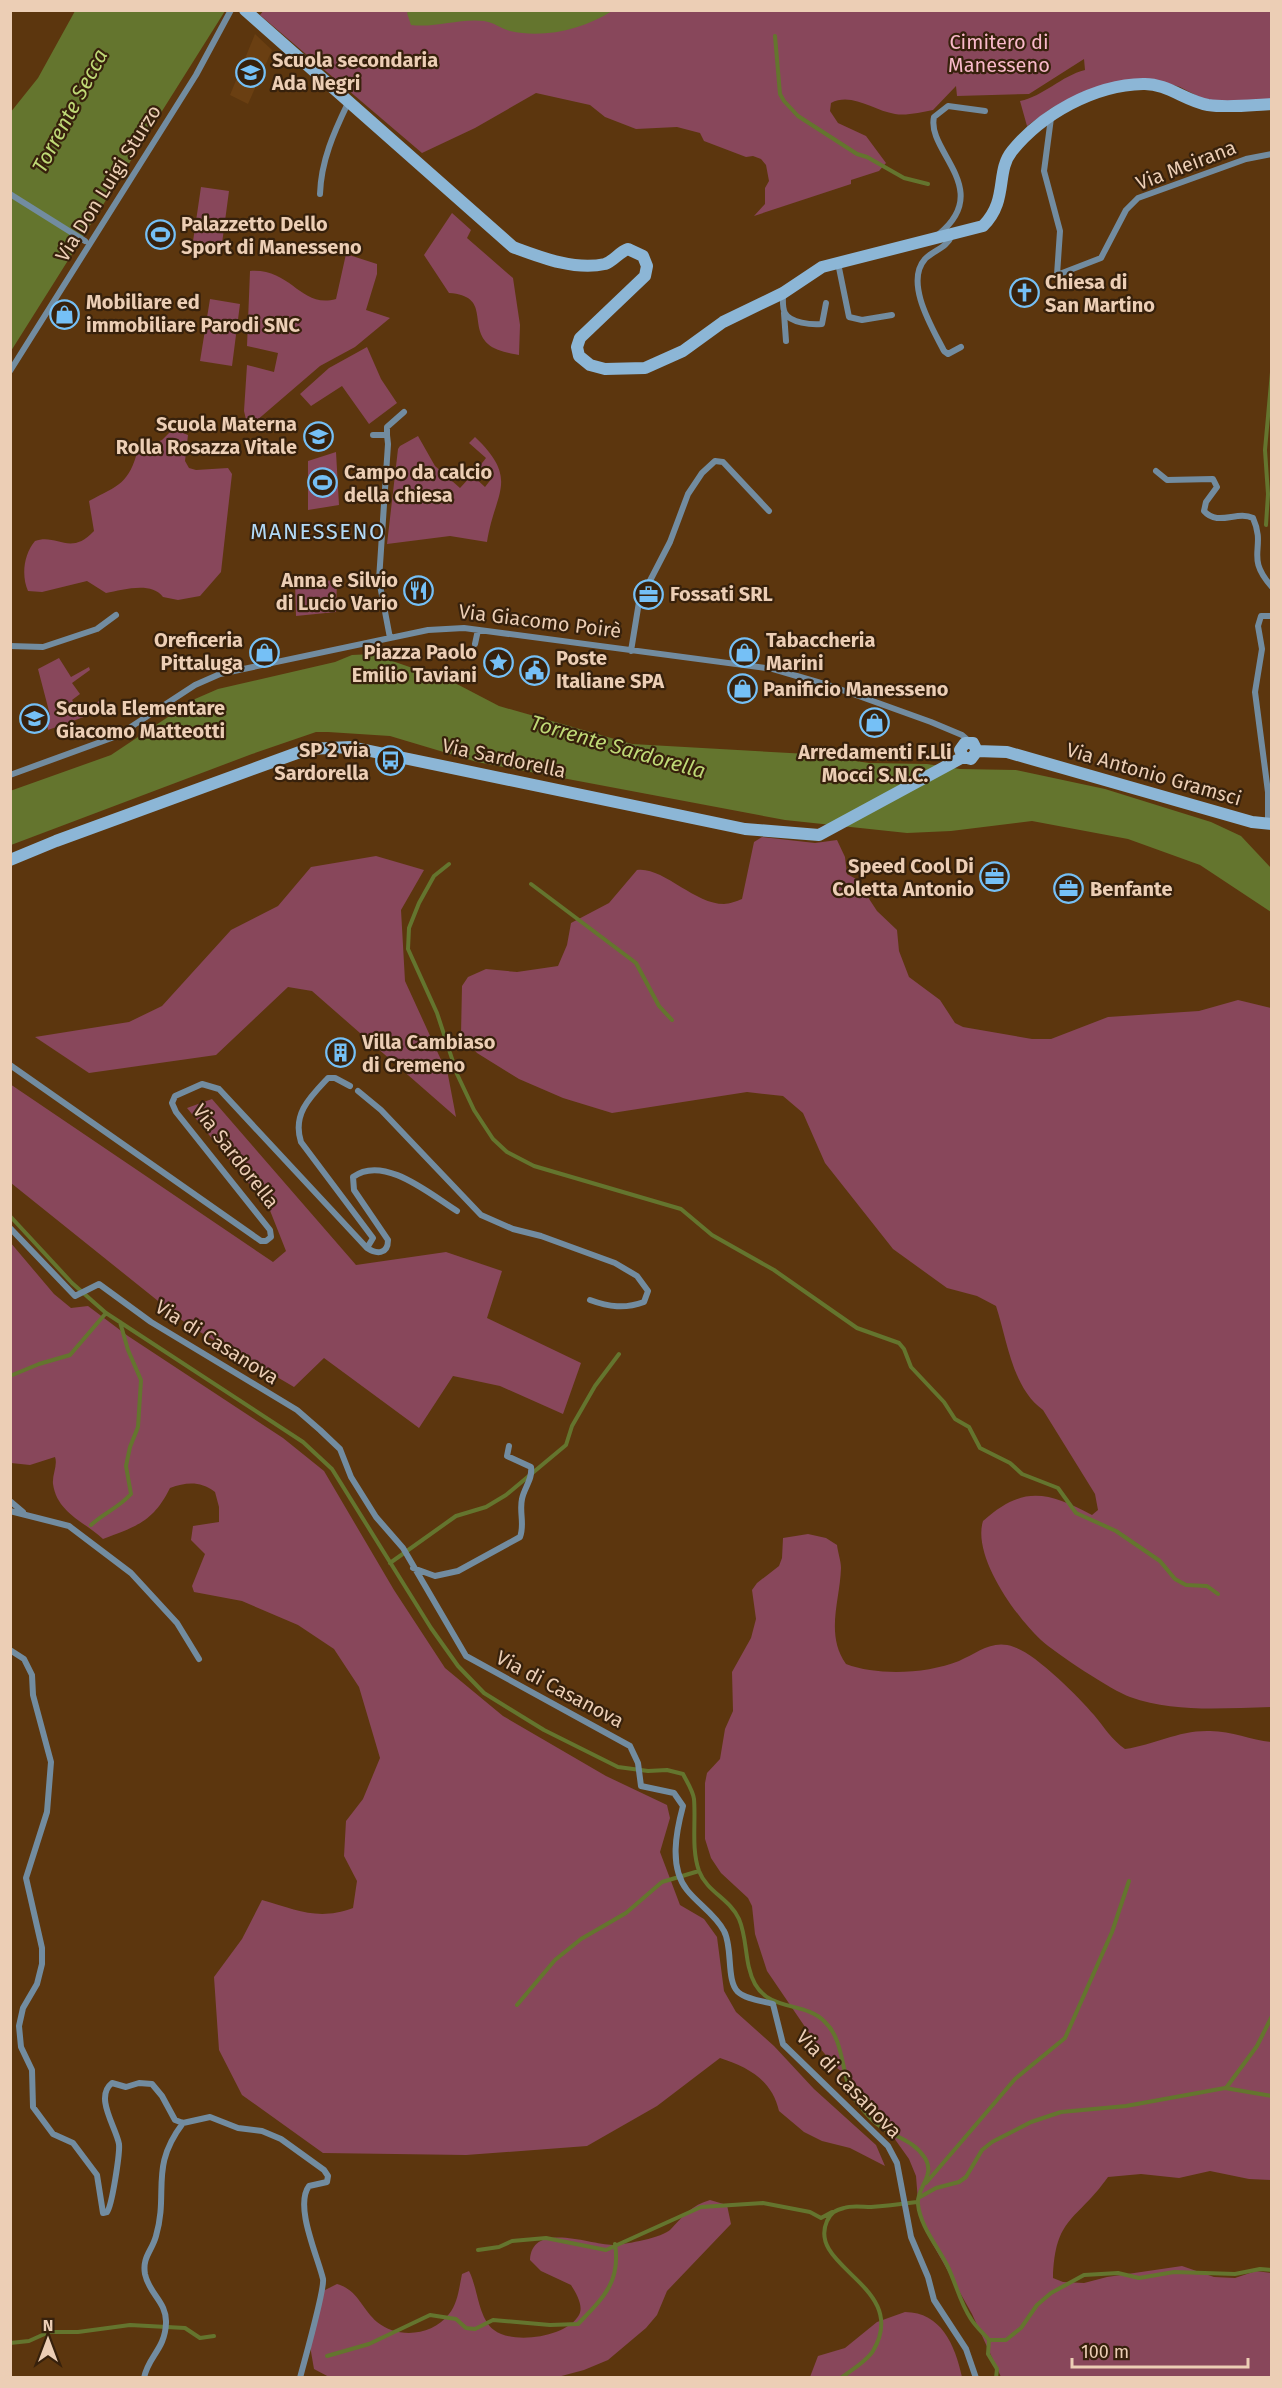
<svg xmlns="http://www.w3.org/2000/svg" width="1282" height="2388" font-family="'Fira Sans',sans-serif">
<style>
.built{fill:#6a3f12}
.green{fill:#88475b}
.water{fill:#64752e}
.lines{fill:none;stroke-linecap:round;stroke-linejoin:round}
.stream{stroke:#64752e;stroke-width:4}
.street{stroke:#728ca0;stroke-width:6}
.secondary{stroke:#8cb6d6;stroke-width:12}
.labels{text-anchor:middle;stroke-width:4.5;stroke-linejoin:round;paint-order:stroke}
.park-label{font-size:20px;fill:#f9b9ca;stroke:#37210c}
.poi-label{font-size:20px;font-weight:bold;fill:#ecceb5;stroke:#37210c;text-anchor:start}
.street-label{font-size:20px;fill:#ecceb5;stroke:#37210c}
.water-label{font-size:21px;font-style:italic;fill:#bfd976;stroke:#37210c}
.quarter-label{font-size:22px;letter-spacing:1.5px;fill:#b1daf8;stroke:#37210c}
</style>
<rect width="100%" height="100%" fill="#5c360e"/>
<!-- built -->
<path class="built" d="M255,34L272,50L248,104L230,95Z"/>
<!-- green -->
<path class="green" d="M264,10L1271,11V102L1219,107L1180,87L1156,80L1094,90L1053,107L1027,126L1020,101C1044,96 1061,76 1085,70L1084,59L1029,94L957,96L956,86L933,110C921,112 907,116 895,114C874,111 852,92 831,103L830,111L838,123L866,136L886,163L879,171L851,180V184L754,216L765,204V188L769,181L766,165L761,159L753,156L746,157L704,141L700,133L677,127L636,129L605,117L590,105L536,93L475,128L422,153L260,15Z
M201,187L229,191L221,251L192,248Z
M452,213L471,230L467,238L513,278L520,325L519,355C510,353 495,351 488,344C468,325 491,296 449,293L424,255Z
M346,254L377,264V274L366,310L390,318L355,347L320,366L248,428L244,411L247,365L274,372L278,353L247,346L250,271C292,268 300,309 336,299Z
M210,299L240,304L232,366L200,361Z
M367,347L381,379L397,403L369,424L342,386L311,406L300,394L329,368Z
M173,429L188,435L185,461L189,468L196,470L228,468L232,474L221,572L200,596L178,600L163,597C151,581 123,590 106,593L87,581L42,592L28,591C21,575 24,554 35,541C57,533 70,557 94,531L89,501C119,485 129,484 138,449L162,440Z
M418,436L435,466L460,488L472,475L485,487L492,478L479,467L486,458L469,443L475,437C520,480 495,491 487,542L450,536L387,544L398,449L400,446Z
M336,452L339,505L308,510V461Z
M337,580L336,612L296,616L295,583Z
M59,658L71,677L89,667L90,670L72,683L80,694L72,700L81,713L99,701L103,710L48,730L46,717L50,715L38,669Z
M762,837L815,843L837,840L845,857L847,874L856,879L877,911L897,930L899,951L909,977L940,1000L955,1023L963,1027L1032,1039H1051L1108,1017L1199,1011L1238,1000L1271,1008V1707C1224,1708 1175,1713 1130,1697C1113,1691 1055,1653 1041,1640C1016,1617 972,1556 983,1521C1023,1485 1048,1492 1092,1515L1098,1510L1095,1494L1043,1410C1012,1388 1007,1339 996,1306L977,1296L947,1288L893,1249L825,1163L803,1113L783,1096L747,1092L612,1113L563,1098L519,1079L477,1053L461,1034L462,986L468,977L486,969L517,972L558,966L567,945L571,923L609,903L637,870C662,866 694,904 724,904C729,904 737,901 742,899L754,842Z
M376,856L424,870L401,910L405,981L448,1075L456,1117L312,991L288,987L216,1055L89,1073L35,1037L129,1022L162,1006L231,930L278,906L311,867Z
M10,1084L273,1262L286,1251L269,1208L187,1108L212,1099L356,1265L446,1252L502,1271L487,1318L581,1363L563,1414L500,1386L453,1376L419,1428L324,1358L294,1387L188,1325L11,1183Z
M10,1242L54,1294L71,1308L88,1306L128,1336L283,1438L324,1471L394,1590L445,1668L503,1716L606,1776L667,1805L670,1818L660,1852L680,1905L704,1919L717,1937L724,1991L736,2012L774,2046L814,2089L876,2145L885,2166L850,2148L822,2141L804,2132L779,2111C772,2080 748,2067 720,2058L657,2106L587,2146L466,2155L323,2153L242,2095L219,2050L214,1977L242,1939L262,1900C297,1910 318,1921 353,1908L357,1881L344,1856L346,1821L363,1799L380,1758L359,1687L334,1649L298,1625L242,1601L194,1592L192,1586L205,1554L191,1540L193,1526L219,1522V1507L215,1492C200,1481 187,1482 170,1488C153,1522 137,1526 103,1539C85,1522 57,1513 53,1484C52,1475 58,1465 55,1457L30,1465L11,1463Z
M808,1534L826,1538L837,1545C838,1553 841,1561 841,1568C840,1601 825,1634 846,1664C878,1676 926,1674 959,1661C978,1653 992,1639 1014,1647C1035,1653 1080,1698 1094,1715C1104,1727 1112,1740 1125,1749C1154,1745 1177,1731 1207,1731C1230,1730 1250,1740 1271,1742V2180L1249,2179L1210,2171L1179,2178L1141,2174L1108,2177C1076,2222 1055,2216 1053,2278L1063,2282L1084,2283L1107,2277L1182,2266L1214,2277L1235,2278L1256,2271L1271,2273V2377H1001L972,2314L926,2232L919,2214L916,2176L909,2159L852,2079L837,2068L818,2046L767,1971L755,1934L752,1906L748,1898L721,1873L711,1858L705,1839V1783L707,1773L720,1759L725,1729L733,1711L732,1672L751,1638L756,1619L752,1590L757,1583L779,1566L782,1558L783,1538Z
M710,2200L727,2205L731,2224L667,2291L657,2315L646,2328L608,2360L584,2370L554,2378H331L314,2369L310,2346L323,2291L337,2284C358,2290 362,2309 377,2322C398,2339 432,2336 449,2314C458,2303 459,2288 462,2274L469,2271C478,2288 478,2318 494,2330C513,2345 567,2337 579,2315C584,2306 576,2293 571,2285L541,2271L530,2260C532,2220 593,2246 614,2245C627,2244 662,2238 671,2229C683,2216 692,2205 710,2200Z
M905,2312C941,2312 955,2345 962,2377H810L818,2356L845,2348L877,2322Z"/>
<!-- water -->
<path class="water" d="M409,10H612V11C584,29 544,39 510,31C502,29 493,22 484,21C460,18 436,28 411,25L407,13Z
M75,11H225L11,351L10,113L38,78Z
M372,654L453,682L499,706L632,744L808,754L869,763L927,764L960,769L1016,770L1105,789L1211,822L1241,836L1271,868V912L1200,865L1128,839L1032,821L951,831L907,833L785,820L477,762L390,736L328,732H316L252,754L11,845L10,791L111,755L195,699L218,689L335,662L352,655Z"/>
<g class="lines">
<!-- stream -->
<path class="stream" d="M775,36L780,94L784,101L798,116L857,154L867,157L904,178L928,184
M1266,525L1268,494L1265,450L1272,372
M449,864L434,876L419,903L409,928L408,949L437,1013L457,1074L474,1110L493,1139L507,1152L534,1166L681,1209L712,1235L774,1270L857,1328L899,1343L904,1349L911,1367L944,1402L955,1419L969,1427L980,1448L1010,1463L1022,1474L1058,1488L1076,1513L1116,1531L1160,1561L1175,1579L1186,1585L1207,1586L1218,1594
M531,884L636,963L659,1006L672,1020
M10,1216L72,1283L106,1313L303,1442L332,1469L431,1628L458,1666L484,1693L544,1730L618,1767L648,1771L667,1770L683,1774C687,1782 693,1791 694,1799C696,1822 691,1848 699,1871C707,1892 730,1899 739,1919C748,1940 744,1964 755,1984C771,2012 805,2001 825,2022C846,2042 840,2078 856,2101C863,2110 871,2121 881,2127C897,2138 913,2140 925,2158C936,2176 916,2188 918,2204C920,2226 938,2247 947,2265C956,2283 960,2303 971,2319C976,2327 983,2333 989,2340L988,2354L997,2369L996,2378
M10,1376L39,1364L70,1355L106,1313
M91,1525C105,1512 117,1509 131,1494L126,1466L130,1447L138,1427L141,1380L128,1350L120,1322
M390,1563L456,1516L486,1507L506,1495L566,1445L572,1426L595,1386L619,1354
M517,2005L555,1960L581,1939L626,1913L662,1882L699,1871
M1226,2088L1257,2046L1272,2016
M926,2183L1015,2079L1065,2038L1112,1932L1129,1881
M920,2197L936,2188L959,2182L966,2177L982,2150L992,2142L1031,2122L1061,2112L1126,2106L1225,2088L1272,2096
M478,2250L499,2247L512,2241L546,2238L606,2250L701,2207L763,2203L810,2212L821,2218L832,2212
M989,2340H1006L1021,2328L1037,2305L1051,2293L1084,2275L1118,2273L1139,2278L1174,2272L1235,2274L1260,2269L1272,2270
M10,2343L29,2341L49,2332H78L130,2325L185,2328L200,2338L214,2336
M327,2356L369,2344L430,2315L456,2319L466,2328L475,2329L493,2320L550,2325L578,2324C603,2298 621,2282 615,2244
M841,2378C850,2371 867,2361 873,2351C911,2286 806,2268 827,2221C831,2213 835,2210 844,2208C852,2205 863,2207 871,2207C887,2206 902,2204 917,2202"/>
<!-- street -->
<path class="street" d="M1051,118L1044,171L1060,231L1057,275L1101,258L1126,210L1138,198L1246,159L1272,154
M10,194L85,241
M320,194C321,161 334,132 348,103
M939,234C994,189 926,151 934,117L948,106L985,111
M952,235C947,248 934,250 925,259C904,283 933,329 944,351L948,354L961,347
M838,263L849,317L862,320L892,315
M783,293C783,299 782,308 785,313C790,323 812,325 822,324L826,303
M784,313L786,341
M10,371L196,75L231,10
M373,435H387L388,444L379,580L390,638
M387,435V427L404,412
M1156,471L1167,480L1213,479L1217,487L1206,502L1204,511C1218,527 1237,510 1253,518C1267,549 1244,556 1272,587
M475,644L478,630
M10,646L43,647L97,629L116,615
M631,651L639,602L670,542L688,494L702,473L715,461L723,462L769,511
M10,775L117,736L195,685L220,674L428,630L464,628L773,669L831,686L931,722L962,735L970,742
M1268,823V792L1255,692L1262,649L1258,626L1261,616H1272
M10,1065L261,1241H266L271,1237L270,1230L176,1112L172,1103L175,1096L202,1084L219,1089L367,1248L373,1238L301,1142C292,1114 310,1097 328,1078H335L350,1086
M358,1091L381,1110L481,1215L513,1229L541,1236L615,1263L637,1276L648,1291L644,1302C625,1309 609,1307 590,1300
M10,1228L75,1296L99,1284L151,1322L297,1410L320,1430L340,1449L351,1477L376,1517L403,1548L466,1656L630,1746L638,1763L641,1786L674,1793L683,1806C676,1832 669,1867 687,1890C698,1904 716,1915 724,1931C733,1947 726,1981 738,1992C745,1999 763,2001 773,2004L783,2044L888,2146L897,2163L911,2237L928,2277L934,2300L966,2349L976,2378
M367,1248C376,1254 388,1255 388,1240L354,1190L353,1177C384,1154 431,1195 457,1211
M10,1501L23,1512
M10,1511L69,1526L131,1573L177,1623L199,1659
M413,1568L435,1576L458,1571L520,1537C525,1524 519,1512 522,1499C524,1488 533,1479 531,1467L507,1456L509,1446
M10,1650L24,1659L32,1675L33,1695L51,1762L47,1812L26,1878L42,1948V1964L37,1984L23,2008L19,2026L21,2047L32,2070L33,2107L53,2134L73,2143L97,2175L103,2213L107,2212C112,2206 120,2153 119,2144C116,2127 94,2097 112,2083L126,2087L139,2083L152,2084L162,2096L175,2120L183,2123L210,2117L238,2128L262,2131L281,2139L324,2170L328,2176L327,2182L309,2186C294,2206 318,2257 323,2279C325,2289 304,2362 300,2378
M144,2378C148,2356 165,2350 166,2323C167,2302 149,2294 145,2274C142,2257 152,2251 156,2236C169,2191 149,2168 183,2123"/>
<!-- secondary -->
<path class="secondary" d="M245,10L513,247C540,257 575,271 605,264C614,261 619,252 628,249L643,256L647,266L645,276L580,338L577,347L579,356L590,365L605,369L645,368L683,351L723,322L783,293L822,267L983,226C1009,200 995,172 1012,151C1042,114 1094,85 1143,84C1167,83 1185,101 1208,105C1228,108 1251,105 1272,104
M963,757L971,759L977,751L1007,752L1252,822L1272,824
M963,757L960,750L965,743H973L977,751
M10,860L56,841L308,749L351,747L745,829L819,835L963,757"/>
</g>
<!-- icons -->
<defs>
<symbol id="school-ring" viewBox="-11 -11 22 22"><circle r="9.5" fill="#37210c" stroke="#75c0f6" stroke-width="1.5"/><path d="M0-5L7-2L0 1L-7-2ZM-4 1L0 2.5L4 1V4Q0 6-4 4Z" fill="#75c0f6"/></symbol>
<symbol id="stadium-ring" viewBox="-11 -11 22 22"><circle r="9.5" fill="#37210c" stroke="#75c0f6" stroke-width="1.5"/><path d="M0-5a6.5 5 0 1 0 0 10a6.5 5 0 1 0 0-10ZM-3.5-1.8h7v3.6h-7Z" fill="#75c0f6"/></symbol>
<symbol id="church-ring" viewBox="-11 -11 22 22"><circle r="9.5" fill="#37210c" stroke="#75c0f6" stroke-width="1.5"/><path d="M-1.2-6h2.4v3.5h3.3v2.4h-3.3V6h-2.4V-.1h-3.3v-2.4h3.3Z" fill="#75c0f6"/></symbol>
<symbol id="shop-ring" viewBox="-11 -11 22 22"><circle r="9.5" fill="#37210c" stroke="#75c0f6" stroke-width="1.5"/><path d="M-5-2.5h2.3a2.7 3.5 0 0 1 5.4 0H5L5.5 6h-11ZM-1.5-2.5h3a1.5 2.3 0 0 0-3 0Z" fill="#75c0f6"/></symbol>
<symbol id="restaurant-ring" viewBox="-11 -11 22 22"><circle r="9.5" fill="#37210c" stroke="#75c0f6" stroke-width="1.5"/><path d="M-5-6h1v4h1v-4h1v4h1v-4h1v5L-1.5 .5V6h-2V.5L-5-1ZM5-6V6H3V1.5H1.5Q1.5-4 5-6Z" fill="#75c0f6"/></symbol>
<symbol id="office-ring" viewBox="-11 -11 22 22"><circle r="9.5" fill="#37210c" stroke="#75c0f6" stroke-width="1.5"/><path d="M-6-3h4V-5.5h4V-3h4V5H-6ZM-1-4.5V-3h2v-1.5ZM-6 0V1H6V0Z" fill="#75c0f6"/></symbol>
<symbol id="sight-ring" viewBox="-11 -11 22 22"><circle r="9.5" fill="#37210c" stroke="#75c0f6" stroke-width="1.5"/><path d="M0-6L1.8-2.2L6-1.7L2.9 1.2L3.7 5.4L0 3.3L-3.7 5.4L-2.9 1.2L-6-1.7L-1.8-2.2Z" fill="#75c0f6"/></symbol>
<symbol id="civic-ring" viewBox="-11 -11 22 22"><circle r="9.5" fill="#37210c" stroke="#75c0f6" stroke-width="1.5"/><path d="M-.6-6.5H3V-4.5H.6V-3L4-1V1h2V6H-6V1h2V-1L-.6-3ZM-1.2 2.5V6h2.4V2.5Z" fill="#75c0f6"/></symbol>
<symbol id="bus-ring" viewBox="-11 -11 22 22"><circle r="9.5" fill="#37210c" stroke="#75c0f6" stroke-width="1.5"/><path d="M-5-6H5V4H4V6H2V4H-2V6H-4V4H-5ZM-3.5-4V0h7V-4ZM-3.5 1.2v1.5H-2V1.2ZM2 1.2v1.5H3.5V1.2Z" fill="#75c0f6"/></symbol>
<symbol id="building-ring" viewBox="-11 -11 22 22"><circle r="9.5" fill="#37210c" stroke="#75c0f6" stroke-width="1.5"/><path d="M-4-6H4V6H1V3H-1V6H-4ZM-2.5-4.3h1.7v1.8h-1.7ZM.8-4.3h1.7v1.8H.8ZM-2.5-1h1.7V.8h-1.7ZM.8-1h1.7V.8H.8Z" fill="#75c0f6"/></symbol>
</defs>
<g fill-rule="evenodd">
<use href="#school-ring" x="234" y="56" width="33" height="33"/>
<use href="#stadium-ring" x="144" y="218" width="33" height="33"/>
<use href="#church-ring" x="1008" y="276" width="33" height="33"/>
<use href="#shop-ring" x="48" y="298" width="33" height="33"/>
<use href="#school-ring" x="302" y="420" width="33" height="33"/>
<use href="#stadium-ring" x="306" y="466" width="33" height="33"/>
<use href="#restaurant-ring" x="402" y="574" width="33" height="33"/>
<use href="#office-ring" x="632" y="578" width="33" height="33"/>
<use href="#shop-ring" x="248" y="636" width="33" height="33"/>
<use href="#shop-ring" x="728" y="636" width="33" height="33"/>
<use href="#sight-ring" x="482" y="646" width="33" height="33"/>
<use href="#civic-ring" x="518" y="654" width="33" height="33"/>
<use href="#shop-ring" x="726" y="672" width="33" height="33"/>
<use href="#school-ring" x="18" y="702" width="33" height="33"/>
<use href="#shop-ring" x="858" y="706" width="33" height="33"/>
<use href="#bus-ring" x="374" y="744" width="33" height="33"/>
<use href="#office-ring" x="978" y="860" width="33" height="33"/>
<use href="#office-ring" x="1052" y="872" width="33" height="33"/>
<use href="#building-ring" x="324" y="1036" width="33" height="33"/>
</g>
<g class="labels">
<!-- park labels -->
<g class="park-label">
<text x="999" y="49">Cimitero di<tspan x="999" dy="23">Manesseno</tspan></text>
</g>
<!-- poi labels -->
<g class="poi-label">
<text x="272" y="67">Scuola secondaria<tspan x="272" dy="23">Ada Negri</tspan></text>
<text x="181" y="231">Palazzetto Dello<tspan x="181" dy="23">Sport di Manesseno</tspan></text>
<text x="1045" y="289">Chiesa di<tspan x="1045" dy="23">San Martino</tspan></text>
<text x="86" y="309">Mobiliare ed<tspan x="86" dy="23">immobiliare Parodi SNC</tspan></text>
<text x="297" y="431" text-anchor="end">Scuola Materna<tspan x="297" dy="23">Rolla Rosazza Vitale</tspan></text>
<text x="344" y="479">Campo da calcio<tspan x="344" dy="23">della chiesa</tspan></text>
<text x="398" y="587" text-anchor="end">Anna e Silvio<tspan x="398" dy="23">di Lucio Vario</tspan></text>
<text x="670" y="601">Fossati SRL</text>
<text x="243" y="647" text-anchor="end">Oreficeria<tspan x="243" dy="23">Pittaluga</tspan></text>
<text x="766" y="647">Tabaccheria<tspan x="766" dy="23">Marini</tspan></text>
<text x="477" y="659" text-anchor="end">Piazza Paolo<tspan x="477" dy="23">Emilio Taviani</tspan></text>
<text x="556" y="665">Poste<tspan x="556" dy="23">Italiane SPA</tspan></text>
<text x="763" y="696">Panificio Manesseno</text>
<text x="56" y="715">Scuola Elementare<tspan x="56" dy="23">Giacomo Matteotti</tspan></text>
<text x="369" y="757" text-anchor="end">SP 2 via<tspan x="369" dy="23">Sardorella</tspan></text>
<text x="875" y="759" text-anchor="middle">Arredamenti F.Lli<tspan x="875" dy="23">Mocci S.N.C.</tspan></text>
<text x="974" y="873" text-anchor="end">Speed Cool Di<tspan x="974" dy="23">Coletta Antonio</tspan></text>
<text x="1090" y="896">Benfante</text>
<text x="362" y="1049">Villa Cambiaso<tspan x="362" dy="23">di Cremeno</tspan></text>
</g>
<!-- street labels -->
<g class="street-label">
<text transform="translate(1186 165) rotate(-21)" y="7">Via Meirana</text>
<text transform="translate(108 183) rotate(-58)" y="7">Via Don Luigi Sturzo</text>
<text transform="translate(540 621) rotate(7)" y="7">Via Giacomo Poirè</text>
<text transform="translate(504 758) rotate(12)" y="7">Via Sardorella</text>
<text transform="translate(1154 774) rotate(16)" y="7">Via Antonio Gramsci</text>
<text transform="translate(236 1156) rotate(52)" y="7">Via Sardorella</text>
<text transform="translate(217 1342) rotate(32)" y="7">Via di Casanova</text>
<text transform="translate(560 1689) rotate(28)" y="7">Via di Casanova</text>
<text transform="translate(849 2084) rotate(46)" y="7">Via di Casanova</text>
</g>
<!-- water labels -->
<g class="water-label">
<text transform="translate(70 111) rotate(-62)" y="7">Torrente Secca</text>
<text transform="translate(618 747) rotate(16)" y="7">Torrente Sardorella</text>
</g>
<!-- quarter labels -->
<g class="quarter-label">
<text x="318" y="539">MANESSENO</text>
</g>
</g>
<!-- border -->
<rect width="1282" height="2388" fill="none" stroke="#ecceb5" stroke-width="24"/>
<!-- north arrow -->
<g transform="translate(48 2340)" stroke="#37210c" stroke-width="4.5" paint-order="stroke">
<path d="M0-4.5L10 22L0 15L-10 22Z" fill="#ecceb5"/>
<text y="-9" font-size="16" font-weight="bold" text-anchor="middle" fill="#ecceb5">N</text>
</g>
<!-- scale -->
<path d="M1072 2358v9h176v-9" fill="none" stroke="#ecceb5" stroke-width="3"/>
<text x="1081" y="2358" font-size="18" fill="#ecceb5" stroke="#37210c" stroke-width="4.5" paint-order="stroke">100 m</text>
</svg>
